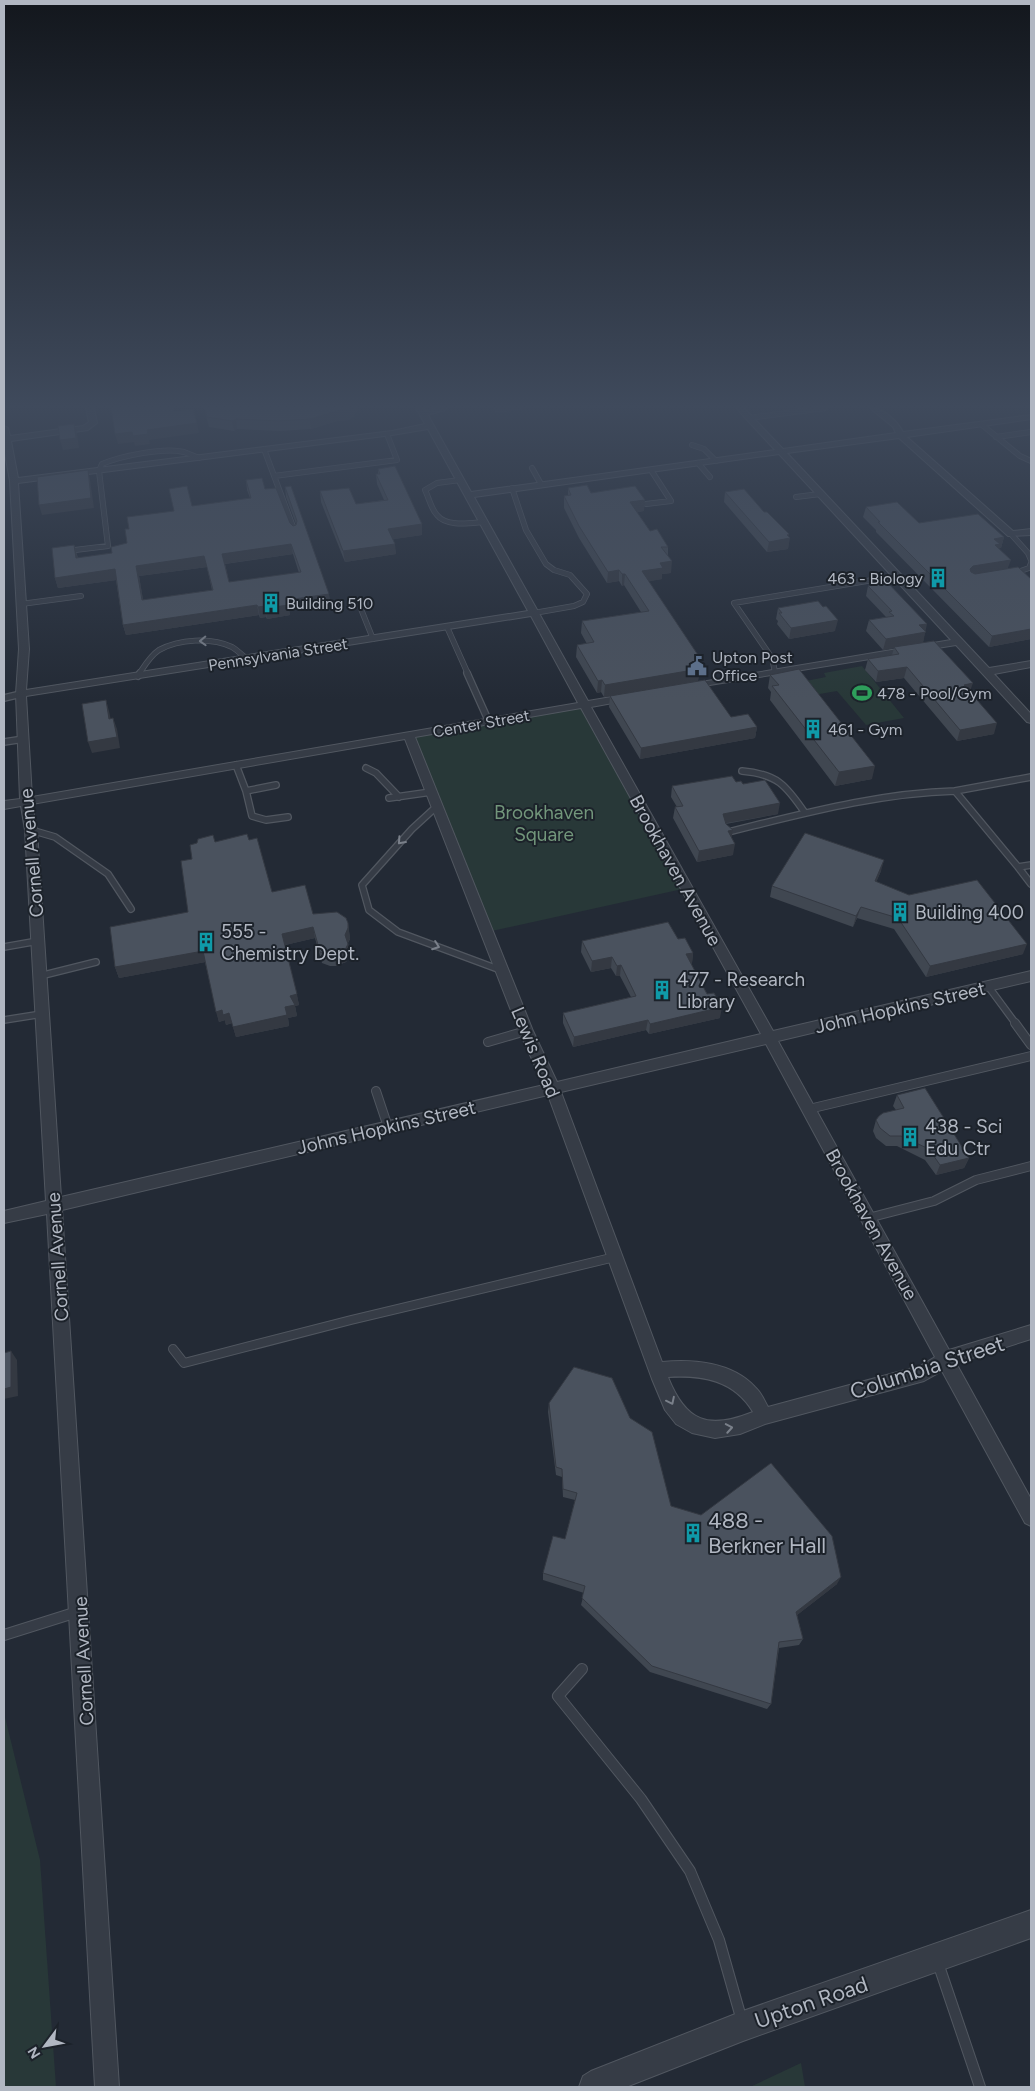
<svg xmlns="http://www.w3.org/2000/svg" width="1035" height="2091" font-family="Figtree,sans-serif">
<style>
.green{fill:#283838}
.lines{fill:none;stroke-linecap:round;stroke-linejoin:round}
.service-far3-casing{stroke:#515760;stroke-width:6}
.service-far2-casing{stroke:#515760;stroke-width:8}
.service-far1-casing{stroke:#515760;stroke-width:10}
.service-casing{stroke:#515760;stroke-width:12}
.minor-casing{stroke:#515760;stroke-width:2}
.tertiary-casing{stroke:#515760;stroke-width:2}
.service-far3{stroke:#363c46;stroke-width:4.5}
.service-far2{stroke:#363c46;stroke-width:5.5}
.service-far1{stroke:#363c46;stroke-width:8}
.service{stroke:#363c46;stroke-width:10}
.minor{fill:#363c46;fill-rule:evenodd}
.tertiary{fill:#363c46;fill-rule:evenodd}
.wall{fill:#404751;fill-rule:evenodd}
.shaded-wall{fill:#343942}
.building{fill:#4a525e;stroke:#343942;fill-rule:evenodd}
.oneway{stroke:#7a808a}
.labels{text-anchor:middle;stroke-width:4;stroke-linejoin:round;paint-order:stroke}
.far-poi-label{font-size:16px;fill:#b1b7c2;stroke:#1c222a;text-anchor:start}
.far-street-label{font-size:16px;fill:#b1b7c2;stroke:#1c222a}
.park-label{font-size:19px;fill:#72967b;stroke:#1c222a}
.street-label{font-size:19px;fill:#b1b7c2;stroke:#1c222a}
.poi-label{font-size:19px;fill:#b1b7c2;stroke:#1c222a;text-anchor:start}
.near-street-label{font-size:22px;fill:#b1b7c2;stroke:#1c222a}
.near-poi-label{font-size:22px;fill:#b1b7c2;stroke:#1c222a;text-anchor:start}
</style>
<rect width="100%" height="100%" fill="#232a35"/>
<!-- green -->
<path class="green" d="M862,666L904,718L866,725L837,691L808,696L796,683L826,677L824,673Z
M585,704L687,888L487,932L409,736Z
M4,1713L40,1860L56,2087H4Z
M801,2063L805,2087H750Z"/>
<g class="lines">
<defs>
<path id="service-far3" d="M423,414L444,408
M749,418L825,408
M981,424L1020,456L1031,461
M996,437L1031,432
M692,445L704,449L716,461
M264,449L295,532
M698,463L710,477
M532,468L541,484
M274,476L397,460L387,434
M460,480L437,483L425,490C429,498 431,509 437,515C446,527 470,523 483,522
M512,488L526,530L546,564L554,570L570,575L587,594L583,602L574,606L534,613
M796,497L820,494
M646,504L671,501L651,470
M1011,534L1028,553L1031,560
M75,550L108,546L99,471L102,464C121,456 164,447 184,452C189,454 194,456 199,458
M1015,573L1029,568L1031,563
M21,604L81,596
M361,609L373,639
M447,627L468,674
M775,672L772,658L734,603L897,576
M139,674C145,665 150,656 159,650C179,639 211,637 232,647C237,650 242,655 247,659"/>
<path id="service-far2" d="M467,673L489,722
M138,676L140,673
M4,698L21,694
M4,742L24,739
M236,765L246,791L252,816L266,820L288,817
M366,768L376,773L399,797
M742,771C777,774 786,785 805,813
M1031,777L955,791L1018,867L1031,865
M246,791L276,785
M389,798L431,792
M436,807L412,829L362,885L369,910L398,932L503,971
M31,830L55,837L108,874L131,909
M728,832C802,814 878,793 955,791
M1018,867L1031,884
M4,947L38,941
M40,976L96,962
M988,986L1016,1024
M4,1020L42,1014"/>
<path id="service-far1" d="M1015,1023L1031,1045
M488,1042L526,1031
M376,1091L388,1127
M809,1109L1031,1056
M868,1218L934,1201L976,1180L1031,1166
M173,1349L184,1363L351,1320L615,1257"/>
<path id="service" d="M4,1635L77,1612
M582,1669L558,1696L641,1799L690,1871L719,1940L742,2021
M938,1963L980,2087"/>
<path id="minor" d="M86,408H94L97,423L88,430L11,441L18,478L392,431L425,424L416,408H424L471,492L775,450L736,408H744L783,449L896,433L893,427L870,408C884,408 897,421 903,432L1031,415V419L907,437L1013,531L1031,529V535L1008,536L899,438L787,453L989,668L1031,661V667L994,674L1031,714V723L1027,722L956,645L685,689L684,687L685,685L689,684L951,640L779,454L474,497L588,701L629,694L634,697L629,700L591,707L773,1031L1031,971V981L778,1041L949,1350L1031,1325V1339L956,1363L1031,1499V1526L1025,1523L942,1371L924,1381L765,1424L740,1434L715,1438L692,1433L676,1424L665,1410L652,1379L548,1095L62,1210L119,2087H95L47,1214L4,1223V1211L46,1201L25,830L21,806L4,809V801L20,799L16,694L19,649L10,481L4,448V426L8,428L10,436L83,426L89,422ZM428,429L528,611L26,690L29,649L18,483L392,435ZM531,616L578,703L32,797L26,696ZM581,708L761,1034L557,1082L533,1031L415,737ZM405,739L519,1031L544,1085L61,1197L37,830L32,804ZM766,1044L935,1357L920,1366L768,1407C764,1400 761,1392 755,1387C732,1362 693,1359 662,1362L561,1092ZM668,1377C702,1375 734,1380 753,1412C708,1430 686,1422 668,1377Z"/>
<path id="tertiary" d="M1031,1910V1938L743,2041L626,2087H579L583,2076L591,2071L743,2011Z"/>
</defs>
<!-- service-far3 casing -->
<use href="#service-far3" class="service-far3-casing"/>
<!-- service-far2 casing -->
<use href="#service-far2" class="service-far2-casing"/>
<!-- service-far1 casing -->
<use href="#service-far1" class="service-far1-casing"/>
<!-- service casing -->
<use href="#service" class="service-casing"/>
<!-- minor casing -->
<use href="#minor" class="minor-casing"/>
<!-- tertiary casing -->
<use href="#tertiary" class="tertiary-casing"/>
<!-- service-far3 -->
<use href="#service-far3" class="service-far3"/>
<!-- service-far2 -->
<use href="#service-far2" class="service-far2"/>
<!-- service-far1 -->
<use href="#service-far1" class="service-far1"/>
<!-- service -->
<use href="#service" class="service"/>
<!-- minor -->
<use href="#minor" class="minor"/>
<!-- tertiary -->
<use href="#tertiary" class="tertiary"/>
</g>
<!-- wall -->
<path class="wall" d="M204,408H358L354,416L349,420L337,421L311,429L280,431L237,429L234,431L209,427Z
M493,408H529L496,413Z
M378,469L422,524V535L393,539L396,554L345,562L321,502L320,491L356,504L384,500L377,484L376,474H378Z
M246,480L265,489L290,523L293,526L296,524L286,497L285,487L331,604L289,610L290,615L267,619L266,617L260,618L259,615L126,635L123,625L116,580L58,588L55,578L74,545L78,558L112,553L127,543L129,529L174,511L192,506L250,498L247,490ZM293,554L299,573L229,582L225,564ZM207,567L212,590L143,600L139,576Z
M568,488L591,493L644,511L637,512L650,531L668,547V555L671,573L662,574V579L648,581L700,673H699L698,681L731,717L757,727L755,738L640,759L609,707L610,696L604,697L601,692L597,693L576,657L577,645L587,644L581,633L582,621L641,612L624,585L622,586L619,581L607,583L579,538L564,508V496H568Z
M725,492L764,512L789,537L788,549L767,552L724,502Z
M866,507L919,523L1004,537L1001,548H999L1008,568L1031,579V639L989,647L876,532V530L863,517Z
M868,586L925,631L923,642L970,692L994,734L957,741L904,678L876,682L865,670L868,659L892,655L894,648L883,650L866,631L869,620L886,617L866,596Z
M778,608L835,631L789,639L777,624L778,621L776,619Z
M770,675L872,779L835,786L770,700L771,692L768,688Z
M736,782L743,784L778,814L726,824L733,830L731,837L733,855L697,862L673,818L675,807H677L671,797L672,786Z
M249,840L272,892L313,914L348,923L350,939L348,943L350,954L346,962L336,966H330L322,963L315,938L285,945L299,1005L295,1006L297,1016L288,1018L289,1026L236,1037L232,1023L226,1025L225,1020L219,1022L205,962L119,978L115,967L188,912L192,859L215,842Z
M881,871L876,882L1023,954L926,977L894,929L857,918L853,927L770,897L772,886Z
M678,939L693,953L692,963L691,964L720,1018L649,1034L646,1030L573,1047L563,1023V1013L631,997L620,976H616L611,968L591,972L581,952L582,941Z
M897,1095L969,1158L964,1168L936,1175L925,1160L897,1146H886L876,1138L873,1131L876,1120L896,1110L893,1106Z
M549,1403L671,1506L837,1584L797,1615L803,1639L799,1645L779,1648L771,1704L767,1709L650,1672L581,1605L584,1593L543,1580V1573L565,1539L575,1500L563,1497L562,1477L556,1475L548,1412Z"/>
<!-- shaded-wall -->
<path class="shaded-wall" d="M351,408H358L354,416L349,420L337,421L311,429L310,419L336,411Z
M496,408H529L496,413Z
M236,419L237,429L234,431L232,421Z
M197,423L199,433L149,440L150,444L135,446L134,442L118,444L115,434Z
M74,424L77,434L79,448L63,450L60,440Z
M88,470L90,480L94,508L42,515L39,505Z
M645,500L644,511L630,513V502Z
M422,524V535L389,540L388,529Z
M789,534L788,538H790L788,549L767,552L769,542Z
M1004,537L1001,548H999L997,555L994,539Z
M291,544L293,554L224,564L222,554Z
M395,544L396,554L345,562L343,551Z
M74,545L77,556L79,568L76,558Z
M204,556L207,567L139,576L145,611L136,566Z
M1011,560L1007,570L970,576V569L973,566Z
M672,561L671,573L662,574V579L641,583L642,571L660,563Z
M115,569L117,580L58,588L55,578Z
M619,570V581L607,583L608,572Z
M622,574H625L624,585L622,586Z
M329,594L331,604L289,610L290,615L267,619L265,608L287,600Z
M257,605L259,615L126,635L123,625Z
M265,606L266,617L260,618L258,607Z
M838,620L835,631L789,639L791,628Z
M927,624L923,643L883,650L886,639L919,625Z
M1031,629V639L989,647L992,636Z
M702,661L700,673H699L698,681L604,697L605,685Z
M907,667L904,678L876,682L878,671Z
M602,680L601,692L597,693L598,681Z
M973,683L969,694L964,685Z
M106,700L109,711L113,730L109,719Z
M113,718L117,729L120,748L92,753L88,742Z
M997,723L994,734L957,741L960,730Z
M757,727L755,738L640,759L641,748Z
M875,766L872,779L835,786L839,772Z
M780,803L778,814L721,824L723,814Z
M733,830L731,841L728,831Z
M735,844L733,855L697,862L699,851Z
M884,860L881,871L872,892L875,881Z
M861,907L857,918L853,927L856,916Z
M348,923L350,939L346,946L345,935Z
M313,927L315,938L285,945L282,934Z
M348,944L350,954L348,959L346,962L336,966L334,955Z
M1027,944L1023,954L926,977L930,966Z
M203,951L206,962L119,978L115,967Z
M693,953L692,963L684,965L686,954Z
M612,957L611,968L591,972L592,961Z
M621,965L620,976H616L617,966Z
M297,994L299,1005L295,1006L297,1016L288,1018L289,1026L236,1037L233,1027L285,1007L290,996Z
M722,1007L720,1018L649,1034L650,1024Z
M222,1010L225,1020L219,1022L216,1012Z
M229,1013L232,1023L226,1025L223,1015Z
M648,1020L646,1030L573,1047L574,1037Z
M969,1158L964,1168L936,1175L940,1165Z
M11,1351L17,1360L18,1396L4,1399V1389Z
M841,1577L837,1584L792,1619L796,1612Z"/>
<!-- building -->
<path class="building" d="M111,408H174V411L193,409L197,423L147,430L148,434L133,436L132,432L115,434Z
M205,408H351L348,410L336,411L310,419L279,421L236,419L232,421L207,417Z
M74,424L76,438L60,440L58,426Z
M395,466L422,524L388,529L395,544L343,551L320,491L349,488L356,504L388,500L376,474H380L378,469Z
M88,470L91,498L39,505L37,477Z
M262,478L265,489L276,488L290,523L293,526L296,525L297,521L285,487L291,486L329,594L287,600L289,605L265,608V606L258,607L257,605L123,625L115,569L55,578L52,548L74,545L76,558L112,553L111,547L127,543L125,529H129L127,517L174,511L169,489L187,486L192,506L251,498L246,480ZM291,544L301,572L229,582L222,554ZM204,556L213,590L142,600L136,566Z
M587,485L591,493L635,486L645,500L630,502L650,531L657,529L668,547H661L672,561L660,563L663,568L642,571L702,661L694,662L699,669L605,685L602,680L598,681L577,645L594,642L582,621L649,611L625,574H622L619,570L608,572L579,526L564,496L571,495L568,488Z
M744,489L764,512H767L789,534L787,535L790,538L769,542L725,492Z
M897,502L919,523L978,514L1004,537L994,539L1000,544L995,545L1011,560L973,566L970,569L971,572L975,574L1018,567L1031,579V629L992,636L878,522H880L866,507Z
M887,582L927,624L919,625L926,632L886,639L869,620L894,616L889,612L892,611L868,586Z
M818,601L823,607L826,606L838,620L791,628L779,613H782L778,608Z
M934,641L973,683L964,685L997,723L960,730L907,667L878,671L868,659L899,654L894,647Z
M799,669L875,766L839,772L772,686L779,685L770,675Z
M705,680L731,717L748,714L757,727L641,748L610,696Z
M106,700L109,719L113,718L117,737L88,742L82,704Z
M732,776L736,782L741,781L743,784L765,780L780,803L723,814L726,824L733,830L728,831L735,844L699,851L675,807L683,806L672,786Z
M805,833L884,860L875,881L909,895L977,880L1027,944L930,966L898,918L861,907L856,916L772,886Z
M247,834L249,840L257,838L272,892L305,885L313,914L337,912L346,918L348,923V928L345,935L348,944L344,952L334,955H328L320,952L313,927L282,934L297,994L290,996L295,1005L285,1007L287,1015L233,1027L229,1013L223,1015L222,1010L216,1012L203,951L115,967L110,927L188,912L181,861L192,859L190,845L197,843L198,839L213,835L215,842Z
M668,922L678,939L685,938L693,953L686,954L707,994L714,993L722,1007L650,1024L648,1020L574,1037L563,1013L636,996L621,965L617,966L612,957L592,961L582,941Z
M925,1088L969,1158L940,1165L929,1149L901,1136H890L880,1128L876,1120L879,1116L883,1113L904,1108L897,1095Z
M11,1351V1387L4,1389V1353Z
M574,1367L612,1378L630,1418L652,1432L671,1506L701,1515L771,1463L832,1536L841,1577L796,1612L803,1639L779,1642L771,1704L652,1666L582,1598L585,1586L543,1573L553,1536L565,1539L577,1493L563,1489L562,1469L556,1467L549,1403Z"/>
<!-- one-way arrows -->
<defs><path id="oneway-chevron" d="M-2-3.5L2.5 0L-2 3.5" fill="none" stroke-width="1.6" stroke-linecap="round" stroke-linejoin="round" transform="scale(1.25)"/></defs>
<g class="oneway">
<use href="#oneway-chevron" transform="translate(203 641) rotate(178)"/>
<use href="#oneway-chevron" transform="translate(401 841) rotate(132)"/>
<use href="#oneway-chevron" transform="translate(436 946) rotate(20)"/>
<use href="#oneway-chevron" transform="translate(671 1401) rotate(64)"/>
<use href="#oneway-chevron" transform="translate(729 1428) rotate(-10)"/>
</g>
<!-- sky -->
<linearGradient id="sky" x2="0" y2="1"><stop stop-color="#13171d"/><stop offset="0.58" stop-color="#3f4a5c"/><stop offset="1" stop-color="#3f4a5c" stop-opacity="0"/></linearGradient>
<rect width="1035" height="700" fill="url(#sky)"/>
<!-- icons -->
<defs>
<symbol id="building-bare" viewBox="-9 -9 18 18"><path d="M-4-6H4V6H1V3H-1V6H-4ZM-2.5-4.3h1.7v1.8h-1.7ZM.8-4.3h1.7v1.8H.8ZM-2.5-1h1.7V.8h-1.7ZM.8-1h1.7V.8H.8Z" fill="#0f9aa8" stroke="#1c222a" stroke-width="2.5" paint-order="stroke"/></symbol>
<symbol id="civic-bare" viewBox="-9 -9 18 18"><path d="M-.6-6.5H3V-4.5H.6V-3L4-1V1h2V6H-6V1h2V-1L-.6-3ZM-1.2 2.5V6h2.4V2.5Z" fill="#5c6f8a" stroke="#1c222a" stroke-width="2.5" paint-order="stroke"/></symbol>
<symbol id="stadium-bare" viewBox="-9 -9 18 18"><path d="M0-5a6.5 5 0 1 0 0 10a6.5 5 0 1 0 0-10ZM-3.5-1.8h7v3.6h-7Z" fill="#2e9e5b" stroke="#1c222a" stroke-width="2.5" paint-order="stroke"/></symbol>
</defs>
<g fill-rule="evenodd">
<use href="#building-bare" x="924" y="564" width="28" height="28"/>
<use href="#building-bare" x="257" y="589" width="28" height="28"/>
<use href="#civic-bare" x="683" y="652" width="28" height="28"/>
<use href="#stadium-bare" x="848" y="679" width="28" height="28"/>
<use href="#building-bare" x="799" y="715" width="28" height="28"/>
<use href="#building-bare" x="886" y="898" width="28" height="28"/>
<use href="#building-bare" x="192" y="928" width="28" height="28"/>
<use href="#building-bare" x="648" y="976" width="28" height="28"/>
<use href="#building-bare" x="896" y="1123" width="28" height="28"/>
<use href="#building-bare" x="679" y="1519" width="28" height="28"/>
</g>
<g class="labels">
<!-- far-poi labels -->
<g class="far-poi-label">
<text x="923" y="584" text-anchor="end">463 - Biology</text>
<text x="286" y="609">Building 510</text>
<text x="712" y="663">Upton Post<tspan x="712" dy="18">Office</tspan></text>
<text x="877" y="699">478 - Pool/Gym</text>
<text x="828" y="735">461 - Gym</text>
</g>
<!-- far-street labels -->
<g class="far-street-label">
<text transform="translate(278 654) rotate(-9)" y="6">Pennsylvania Street</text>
<text transform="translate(481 723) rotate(-10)" y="6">Center Street</text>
</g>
<!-- park labels -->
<g class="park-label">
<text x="544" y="819">Brookhaven<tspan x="544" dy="22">Square</tspan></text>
</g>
<!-- street labels -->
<g class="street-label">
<text transform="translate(31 853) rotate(-95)" y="7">Cornell Avenue</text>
<text transform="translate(676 870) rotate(61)" y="7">Brookhaven Avenue</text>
<text transform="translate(900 1007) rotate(-13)" y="7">John Hopkins Street</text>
<text transform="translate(536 1052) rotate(67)" y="7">Lewis Road</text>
<text transform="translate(386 1127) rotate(-13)" y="7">Johns Hopkins Street</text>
<text transform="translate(872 1224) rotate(61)" y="7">Brookhaven Avenue</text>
<text transform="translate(57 1257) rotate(-94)" y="7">Cornell Avenue</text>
<text transform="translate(83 1661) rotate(-93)" y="7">Cornell Avenue</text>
</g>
<!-- poi labels -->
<g class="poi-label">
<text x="915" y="919">Building 400</text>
<text x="221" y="938">555 -<tspan x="221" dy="22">Chemistry Dept.</tspan></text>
<text x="677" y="986">477 - Research<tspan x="677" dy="22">Library</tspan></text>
<text x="925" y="1133">438 - Sci<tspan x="925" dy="22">Edu Ctr</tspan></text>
</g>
<!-- near-street labels -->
<g class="near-street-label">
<text transform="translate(927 1367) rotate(-18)" y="8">Columbia Street</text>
<text transform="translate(811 2002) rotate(-19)" y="8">Upton Road</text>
</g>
<!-- near-poi labels -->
<g class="near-poi-label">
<text x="708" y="1528">488 -<tspan x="708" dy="25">Berkner Hall</tspan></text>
</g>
</g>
<!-- border -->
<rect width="1035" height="2091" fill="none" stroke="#b1b7c2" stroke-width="10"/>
<!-- north arrow -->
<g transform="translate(45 2046) rotate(238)" stroke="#1c222a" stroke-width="4" paint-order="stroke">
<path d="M0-4L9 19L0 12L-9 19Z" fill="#b1b7c2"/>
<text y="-8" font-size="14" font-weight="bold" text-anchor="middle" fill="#b1b7c2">N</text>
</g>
</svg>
